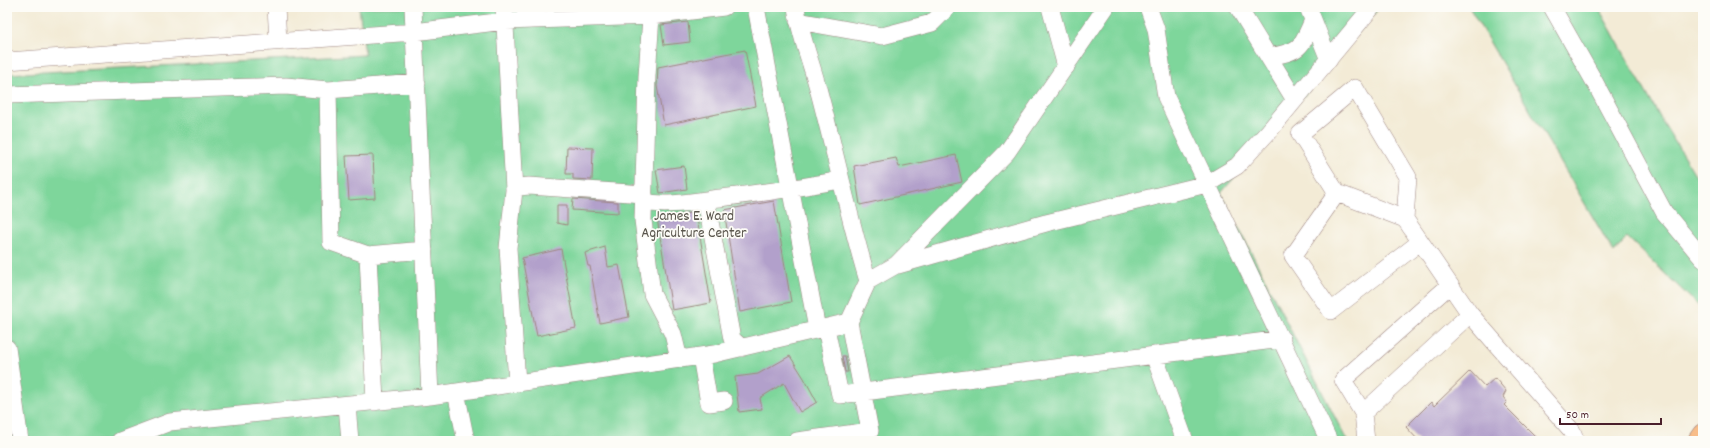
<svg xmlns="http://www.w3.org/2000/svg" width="1710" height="448" font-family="Dekko,sans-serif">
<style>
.green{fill:#7ed69b;stroke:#647a63}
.building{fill:#b2a0cb}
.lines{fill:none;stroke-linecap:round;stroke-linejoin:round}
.minor-casing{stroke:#9e8580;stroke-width:18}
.major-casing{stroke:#9e8580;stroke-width:22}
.minor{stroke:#fff;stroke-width:17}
.major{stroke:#f8bd89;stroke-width:21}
.labels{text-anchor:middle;stroke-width:3.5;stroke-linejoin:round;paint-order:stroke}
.park-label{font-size:15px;fill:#5a564d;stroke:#fdfcf7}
</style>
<rect width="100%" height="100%" fill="#fdfcf7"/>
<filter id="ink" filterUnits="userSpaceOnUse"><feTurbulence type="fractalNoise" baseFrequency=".025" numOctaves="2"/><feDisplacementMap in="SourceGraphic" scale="8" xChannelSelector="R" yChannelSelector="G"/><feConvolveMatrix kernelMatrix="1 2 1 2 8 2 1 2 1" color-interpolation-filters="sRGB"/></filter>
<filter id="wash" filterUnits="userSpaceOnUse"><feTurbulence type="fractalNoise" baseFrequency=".012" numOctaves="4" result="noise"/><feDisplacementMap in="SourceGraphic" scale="16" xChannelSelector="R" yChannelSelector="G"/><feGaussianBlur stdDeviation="0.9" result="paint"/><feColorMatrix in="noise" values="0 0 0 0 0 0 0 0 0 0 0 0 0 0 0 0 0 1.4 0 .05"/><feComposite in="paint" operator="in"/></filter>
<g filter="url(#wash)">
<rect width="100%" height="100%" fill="#f3ebd6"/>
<!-- green -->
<path class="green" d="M359,7H1380L1221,193L1347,441H7V74L365,55Z
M1469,7H1598L1662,121L1703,187V310L1627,237L1614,253Z"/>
<g id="blocks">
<!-- building -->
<path class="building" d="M688,22L690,42L664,45L661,25Z
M745,50L756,106L664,125L657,86L658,67Z
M567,147L593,148L592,180L573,179V174H566Z
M373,155L375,198L349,200L346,156Z
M956,155L962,182L860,205L854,166L896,158L899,167Z
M684,166L687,189L660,193L656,170Z
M573,199L618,202V213L572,210Z
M774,201L791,302L740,312L724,210Z
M557,205H567V225L557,223Z
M696,212L711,303L672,310L657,218Z
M605,247L608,267L619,265L629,317L600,323L590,266H588L585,253Z
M561,249L576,328L537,336L522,258Z
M790,356L804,378L817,402L800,412L784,383L760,398L762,409L739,412L735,377L758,374Z
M842,356H845L848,372H845Z
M1470,371L1485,387L1495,378L1506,391L1503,397L1507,402L1504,405L1540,441H1419L1406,427L1431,402L1434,406Z"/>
</g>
</g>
<g filter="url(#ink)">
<use href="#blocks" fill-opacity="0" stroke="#9e8580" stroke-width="1"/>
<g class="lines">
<defs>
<path id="minor" d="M276,7L278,41
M413,7L430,396
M504,7L514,190L508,248L517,383
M654,7L651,16L647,76L643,220L652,294L673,334L679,359
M756,7L817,329
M796,7C800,36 812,64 819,92C836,155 849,219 868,281
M1050,7L1066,67
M1148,7L1156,29L1166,97L1329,441
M1238,7L1295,100
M1308,7L1329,60
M1552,7L1594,81L1664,212L1703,259
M798,21L882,36L932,23L948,7
M1269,57C1300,51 1301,49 1313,20
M7,61L414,32L505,21L651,16L724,7
M328,90L417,83
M7,95L286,86L328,90L331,242L368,255L375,402
M514,190L519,187L529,186L644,194
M1337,193L1405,219
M706,200L732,339L742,348
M644,202C668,207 695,201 720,198C760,193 800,188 840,180
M368,255L424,250
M898,265L1046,223L1207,184L1237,166L1269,131L1372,7
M1470,314L1572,431L1576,441
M826,328L840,395L1282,339
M7,348L20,441
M1154,355L1185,441
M701,356L709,403L724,401
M456,392L466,441
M347,405L350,441
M1363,413L1470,314L1450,285
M120,441L170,422L430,396L714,354L849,322L868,281L896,265L1007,152L1106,7
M797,441L870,431L849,322
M1366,441L1363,413L1343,380L1450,285L1405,219L1408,177L1355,88L1300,134L1337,193L1293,256L1331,311L1420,242"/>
<path id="major" d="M1698,441L1703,434"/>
</defs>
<!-- minor casing -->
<use href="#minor" class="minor-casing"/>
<!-- major casing -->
<use href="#major" class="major-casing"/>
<!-- minor -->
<use href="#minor" class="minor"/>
<!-- major -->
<use href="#major" class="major"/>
</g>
</g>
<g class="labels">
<!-- park labels -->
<g class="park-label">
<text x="694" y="220">James E. Ward<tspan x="694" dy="17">Agriculture Center</tspan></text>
</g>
</g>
<!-- margin -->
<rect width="1710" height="448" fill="none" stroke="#fdfcf7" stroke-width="24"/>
<!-- scale -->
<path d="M1560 418v6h101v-6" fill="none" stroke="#4a1f2b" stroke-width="2"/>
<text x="1566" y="418" font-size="12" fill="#4a1f2b" stroke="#fdfcf7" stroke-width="3" paint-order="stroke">50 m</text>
</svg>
